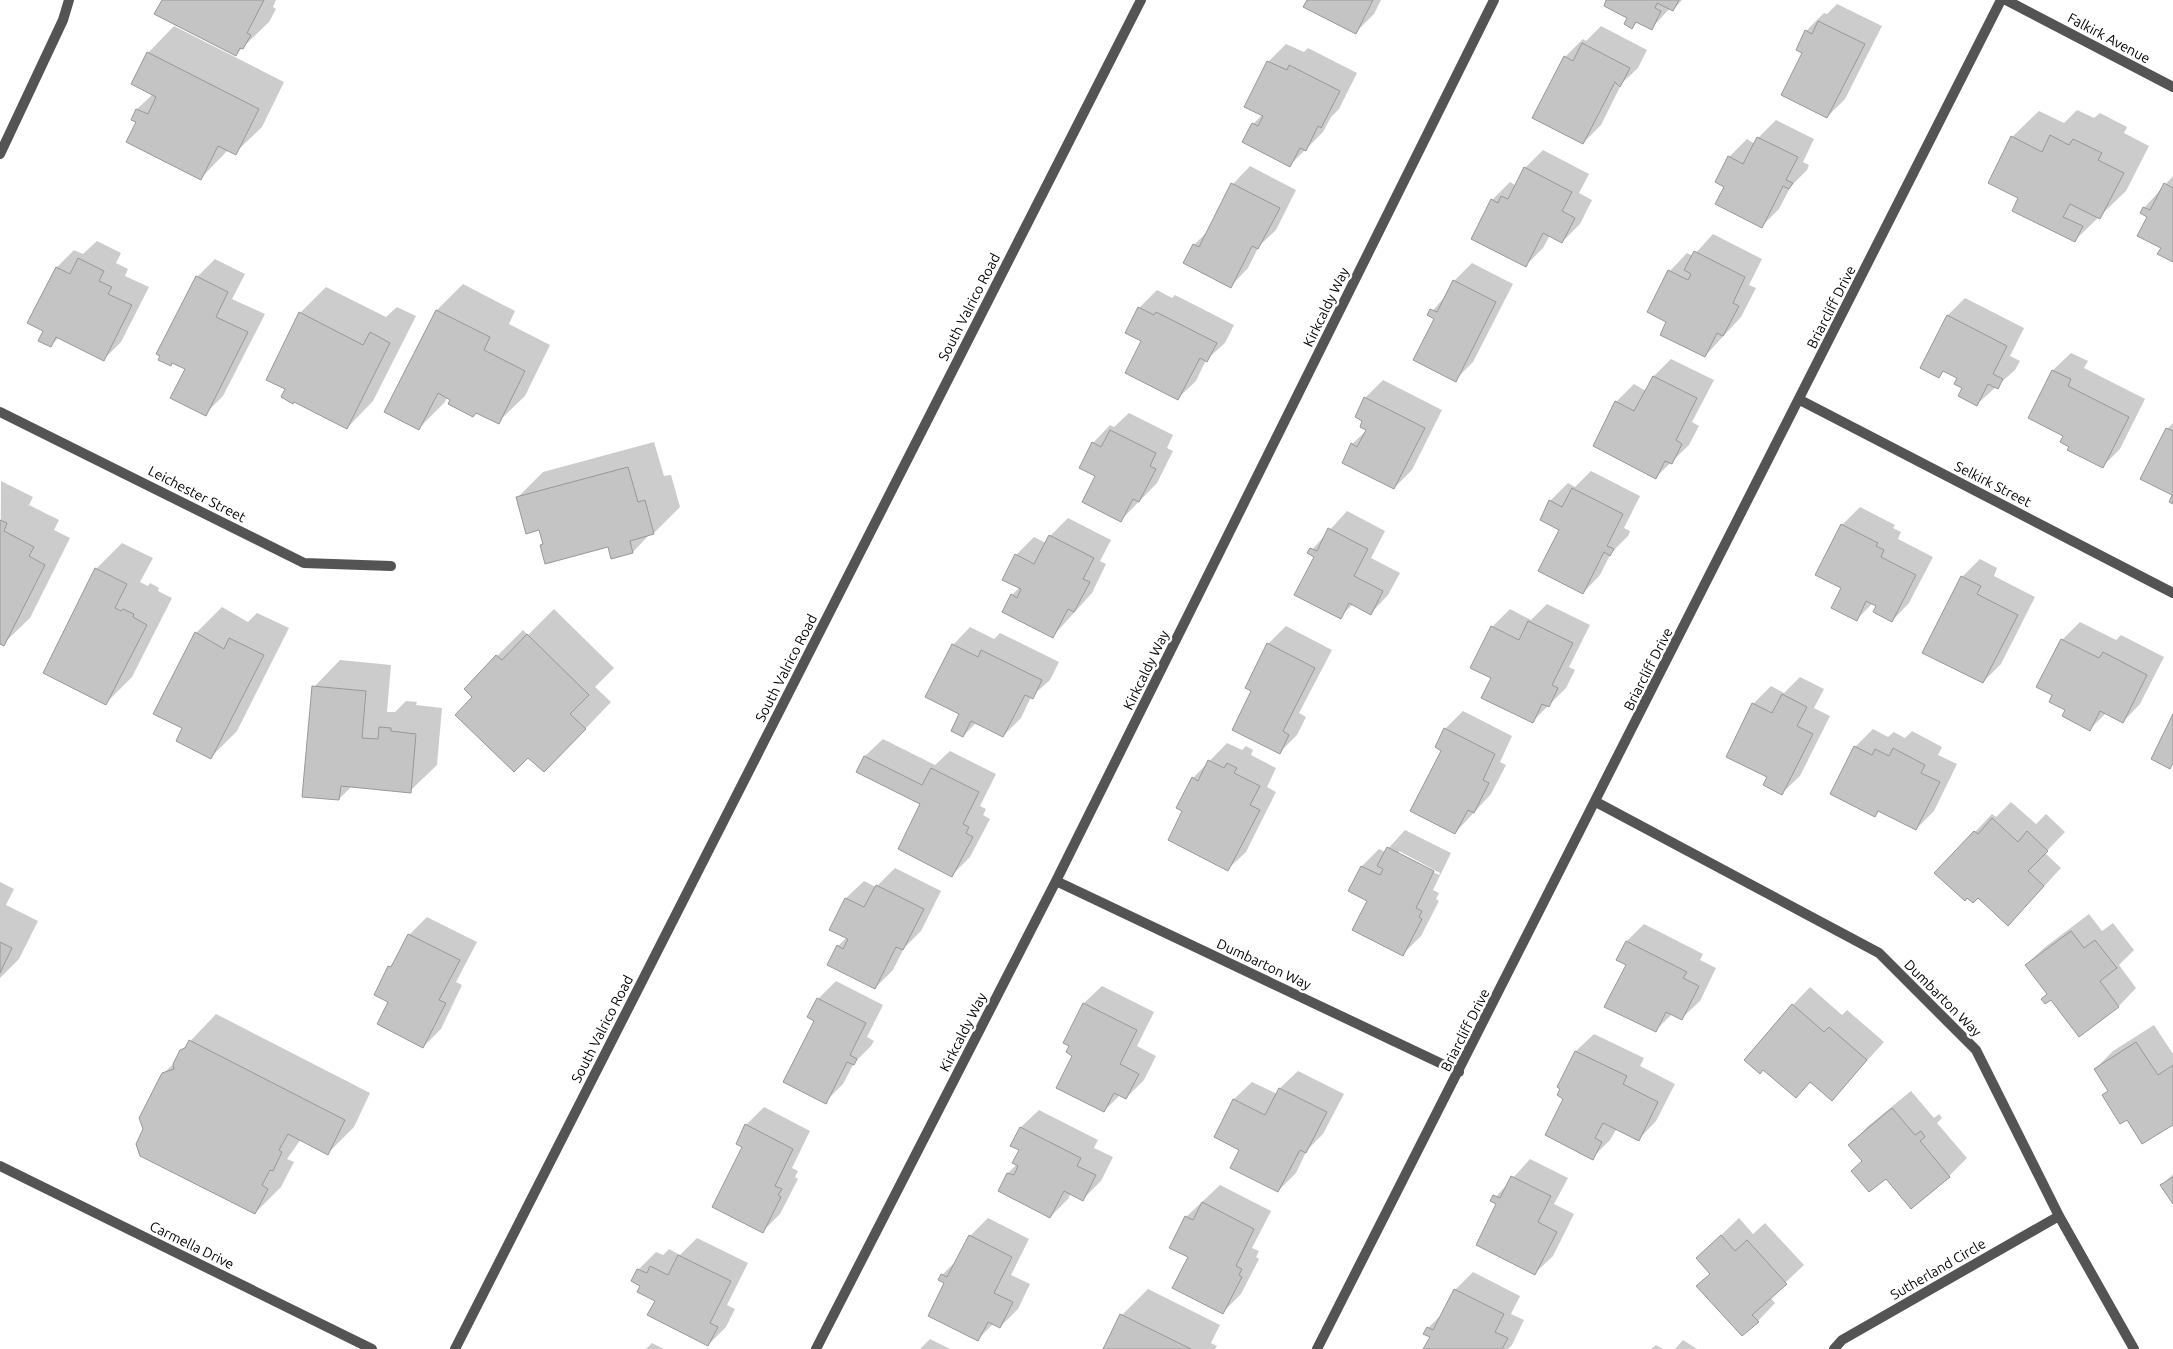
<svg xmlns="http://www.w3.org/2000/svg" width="2173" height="1349" font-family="Ubuntu,sans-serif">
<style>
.shadow{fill:#0003;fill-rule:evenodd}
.building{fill:#c4c4c4;stroke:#989898}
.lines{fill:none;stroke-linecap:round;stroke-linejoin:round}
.minor{stroke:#545454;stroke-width:10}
.tertiary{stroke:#545454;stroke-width:10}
.labels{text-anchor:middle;stroke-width:5;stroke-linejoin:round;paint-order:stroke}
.street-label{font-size:14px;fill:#000;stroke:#fff}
</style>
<rect width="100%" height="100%" fill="#fff"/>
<!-- shadow -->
<path class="shadow" d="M163,0H276L273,7L276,9L269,22L236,54Z
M1308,0H1381L1374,14L1356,32Z
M1608,0H1682L1673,10L1670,8L1651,29L1637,22L1632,27L1629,17Z
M1837,4L1882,26L1845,99L1827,117L1804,52L1806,31L1824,13L1827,14Z
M174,26L284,82L262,127L235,153L228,150L201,178L132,119L137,109L153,94L148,53Z
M1601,26L1647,50L1638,68L1622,83L1601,125L1583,143L1565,57L1583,39L1586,41Z
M1286,44L1304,52L1308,48L1357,73L1339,109L1331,117L1323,132L1290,165L1253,124L1262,115L1245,106L1268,62Z
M2077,110L2094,118L2100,113L2127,127L2124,133L2149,146L2126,191L2074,241L2012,137L2039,111L2064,123Z
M1776,120L1814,139L1803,162L1809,165L1807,170L1791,186L1779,209L1762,226L1726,186L1729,157L1747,139L1755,144L1758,138Z
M1543,150L1589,174L1579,193L1592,200L1580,224L1562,242L1550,235L1543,248L1525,266L1492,200L1510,182L1515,185L1525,168Z
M1250,166L1296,190L1276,230L1259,246L1248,268L1231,286L1194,245L1210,229L1233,184Z
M2173,176V261L2162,247L2144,208Z
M1713,234L1762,259L1749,285L1756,288L1741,317L1705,356L1668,321L1670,271L1687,253L1693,256Z
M97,241L121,253L116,263L128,269L125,276L149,287L121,342L103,360L59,337L51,346L45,330L57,267L74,250L83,254Z
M215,259L245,274L232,299L265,314L223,396L205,414L187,369L197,277Z
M1472,263L1513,284L1473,362L1455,380L1436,318L1429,315L1449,292L1454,281Z
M463,284L515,311L509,324L550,345L525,396L498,422L447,397L445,402L419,428L385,411L437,310Z
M326,287L386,317L397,307L416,316L373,401L347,428L286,389L300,313Z
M1157,290L1172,298L1175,295L1234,325L1225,343L1206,360L1196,381L1178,398L1143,340L1139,308Z
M1965,298L2024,328L2010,356L2020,361L2015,370L1976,405L1963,388L1959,377L1945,370L1939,376L1948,315Z
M2071,353L2088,361L2084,368L2145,399L2120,449L2102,467L2071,446L2065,435L2053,370Z
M1671,359L1714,380L1692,422L1699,426L1689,445L1656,477L1616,402L1634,384L1646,391L1654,376Z
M1383,380L1442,410L1412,470L1394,488L1352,444L1367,430L1365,398Z
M1129,413L1173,435L1167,448L1173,451L1157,483L1121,520L1096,475L1093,443L1110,425L1114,427Z
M2173,423V495L2167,429Z
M654,442L664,476L671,475L680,507L654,533L650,534L633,552L608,546L541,545L544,542L540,529L517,498L543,472Z
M1591,471L1640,496L1624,528L1630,531L1628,536L1611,553L1600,575L1583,593L1550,501L1568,483L1575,487Z
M1,481L33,497L29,505L59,520L54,530L70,538L30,618L3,644L0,643Z
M1860,507L1895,525L1893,528L1901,532L1898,539L1933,557L1909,603L1892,621L1878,606L1873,603L1857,619L1843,588L1842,525Z
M1347,511L1385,531L1371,558L1400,573L1388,595L1371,613L1353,604L1340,617L1315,556L1309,553Z
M1068,518L1111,540L1100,561L1106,564L1092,593L1053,636L1012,595L1020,587L1016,555L1034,537L1046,543L1050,536Z
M122,543L153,558L140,582L148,586L150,583L159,588L158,591L172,598L132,677L106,703L96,569Z
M1980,559L1997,568L1994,576L2035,597L2001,664L1983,682L1962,577Z
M1547,604L1590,625L1569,667L1575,670L1566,688L1532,722L1493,678L1492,627L1510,609L1531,620Z
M222,607L248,622L257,613L289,628L237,731L211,757L184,728L196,633Z
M554,609L614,668L595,687L611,702L570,745L474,696L497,656L523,630L528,635Z
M2080,622L2116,640L2121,635L2164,657L2140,704L2123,722L2106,713L2090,729L2067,709L2062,640Z
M1286,626L1332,650L1299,713L1306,717L1297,735L1279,753L1253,691L1268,644Z
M970,627L994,639L1000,633L1059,662L1050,680L1031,697L1021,718L1003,736L977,722L963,736L953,645Z
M340,660L391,665L387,712H395L406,701L417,702L416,705L442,708L437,765L410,791L352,786L339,799L314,687Z
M1800,677L1824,689L1814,708L1830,716L1800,776L1782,793L1769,777L1753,704L1771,686L1784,693Z
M1463,711L1512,736L1500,762L1506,765L1491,794L1455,833L1443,750L1445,729Z
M1873,729L1888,737L1894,732L1905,738L1912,731L1942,747L1938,755L1957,764L1934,811L1916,829L1880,810L1874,816L1855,747Z
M883,739L935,765L950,751L996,774L980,806L986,809L983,815L990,819L970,857L952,875L922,803L858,771L865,756Z
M1227,743L1242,750L1246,746L1253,750L1251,755L1276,768L1267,787L1276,792L1246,852L1228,869L1184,810L1193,778Z
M2011,802L2036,824L2046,814L2065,832L2045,853L2061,868L2025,907L1978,896L1975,832L1992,814L1996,817Z
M1405,830L1451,853L1433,890L1439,893L1436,899L1439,901L1421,936L1403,954L1362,866L1379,849L1385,852ZM1399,851L1440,873L1439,875L1399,854Z
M895,868L941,891L921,931L904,948L893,970L875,988L838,946L847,937L831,929L846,898L864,881L876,887Z
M0,882L14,889L6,905L38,921L19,959L0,978Z
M2089,914L2102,931L2113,923L2134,950L2119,965L2136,988L2119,1006L2080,1035L2026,965L2044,948Z
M427,917L477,942L456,982L462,985L441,1029L423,1047L390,1002L389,967L397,959L409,935Z
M1644,924L1703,954L1700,960L1716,968L1700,1001L1682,1018L1672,1014L1655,1031L1627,964V941Z
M836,981L883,1005L867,1037L874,1041L871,1046L854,1063L843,1084L825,1102L816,1020L818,999Z
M1102,986L1154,1012L1137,1046L1156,1056L1144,1080L1126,1098L1120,1095L1104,1111L1071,1045L1064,1042L1084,1003Z
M1810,987L1842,1015L1847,1010L1884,1042L1832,1099L1811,1081L1796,1097L1764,1069L1793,1005Z
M216,1014L370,1093L354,1127L328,1153L301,1139L287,1159L294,1162L281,1187L255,1213L144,1129L163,1074L175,1062L181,1051Z
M2154,1025L2173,1054V1123L2127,1118L2104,1095L2109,1090L2095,1069L2113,1051Z
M1594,1034L1644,1058L1640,1066L1675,1084L1656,1121L1639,1139L1617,1128L1610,1140L1592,1158L1562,1088L1558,1087L1576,1051Z
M1298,1071L1344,1094L1323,1134L1307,1150L1296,1173L1278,1191L1241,1150L1234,1099L1252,1082L1277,1094L1280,1088Z
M1911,1091L1934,1118L1939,1114L1942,1118L1937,1123L1967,1158L1949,1176L1863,1161L1850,1145L1867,1127Z
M764,1107L810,1131L792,1168L798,1171L795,1177L798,1179L780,1214L762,1232L744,1146L746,1125Z
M1039,1110L1098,1140L1094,1148L1113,1157L1101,1181L1083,1199L1071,1193L1068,1199L1050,1217L1008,1173L1017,1164L1020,1149L1012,1145L1021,1127Z
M1530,1159L1568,1178L1554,1204L1574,1214L1553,1256L1535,1273L1498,1204L1492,1201Z
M2173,1174V1202L2162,1185Z
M1220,1185L1271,1211L1252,1248L1259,1251L1256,1257L1259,1259L1241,1294L1223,1312L1189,1257L1186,1217Z
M988,1218L1029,1239L1011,1275L1030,1284L1018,1309L1000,1327L994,1323L978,1339L942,1275L958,1259L970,1236Z
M1739,1218L1753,1234L1765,1223L1804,1265L1770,1297L1775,1303L1758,1321L1698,1286L1711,1273L1697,1258Z
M697,1238L748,1263L727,1305L735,1309L726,1327L708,1345L642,1286L633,1281L639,1269L656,1252L663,1255L669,1249L680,1255Z
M1473,1272L1520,1296L1511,1314L1524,1320L1512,1345L1508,1349H1425L1431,1336L1428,1328L1444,1312L1455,1290Z
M1148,1289L1220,1325L1211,1343L1217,1346L1215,1349H1104L1122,1315Z
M930,1339L950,1349H920Z
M1683,1340L1697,1349H1675Z
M652,1343L664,1349H646Z
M1656,1345L1663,1349H1651Z"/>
<!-- building -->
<path class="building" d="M162,0H264L247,33L251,35L243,49L240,48L236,56L154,14Z
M1307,0H1373L1356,34L1303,7Z
M1606,0H1679L1673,11L1657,3L1655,8L1661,11L1652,30L1636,22L1632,29L1624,24L1627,18L1604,6Z
M1818,21L1865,44L1827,118L1781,95L1802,53L1796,50L1805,30L1812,34Z
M1582,43L1630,68L1620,87L1615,82L1583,144L1532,118L1564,56L1573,61Z
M147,52L259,109L236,155L218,146L201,180L126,142L136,122L131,120L136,109L148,114L156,97L131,84Z
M1267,61L1287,70L1289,65L1340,91L1321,128L1318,126L1306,151L1300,148L1290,167L1242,142L1252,123L1258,126L1263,116L1244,107Z
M2050,135L2069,145L2073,139L2102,153L2098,160L2124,173L2100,219L2070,204L2063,217L2083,226L2075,242L2012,211L2018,198L1988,183L2011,136L2042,152Z
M1757,137L1798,157L1786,180L1793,183L1789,189L1783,186L1762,228L1715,204L1724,187L1715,182L1728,156L1743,164Z
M1524,167L1572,192L1562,211L1575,218L1562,243L1543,233L1526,267L1471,239L1491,199L1498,203L1501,196L1508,199Z
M1231,183L1280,208L1258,249L1252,246L1231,288L1183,263L1193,244L1199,247Z
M2164,183L2173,188V262L2157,254L2161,248L2137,236L2147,217L2140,213L2143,207L2150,210Z
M1694,251L1745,277L1733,303L1739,306L1723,336L1717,333L1705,357L1660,335L1666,322L1647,312L1668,270L1688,280L1691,274L1684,270Z
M78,258L104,271L99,281L112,287L108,294L132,305L104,361L56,337L51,347L38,341L43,331L27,323L56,267L70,274Z
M196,276L228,292L216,317L248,332L206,416L170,398L185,369L172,363L171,366L158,360L160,356L156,354Z
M1453,280L1496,302L1456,382L1413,360L1434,319L1427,315L1430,309L1437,312Z
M1138,307L1154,315L1156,312L1217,343L1207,362L1200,358L1178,400L1125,373L1141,341L1125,333Z
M436,310L490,337L484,350L525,371L499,424L476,413L473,417L448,404L450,400L438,393L419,430L384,412Z
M299,312L363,345L370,332L390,343L347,429L294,402L293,404L281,397L285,389L266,380Z
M1947,315L2007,346L1993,374L2003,379L1998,389L1988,384L1977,406L1958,396L1962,388L1954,384L1957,378L1943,371L1939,378L1920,368Z
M2052,370L2071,379L2068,386L2129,417L2103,468L2067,450L2069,447L2060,442L2063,436L2028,418Z
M1653,376L1697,398L1676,440L1682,444L1672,464L1665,461L1656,479L1593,446L1615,401L1634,411Z
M1364,397L1425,428L1394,489L1342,463L1351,443L1357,447L1366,430L1360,427L1362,421L1355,417Z
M2166,428L2173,431V504L2169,502L2172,495L2140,479Z
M1110,430L1156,453L1150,466L1156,469L1139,502L1133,499L1121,522L1082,502L1095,476L1079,468L1092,442L1101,447Z
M628,467L638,502L645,500L654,534L630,541L633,553L611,559L608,547L545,564L540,545L543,544L539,530L526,534L516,497Z
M1572,488L1623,514L1607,546L1614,549L1610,556L1604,552L1583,594L1538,571L1559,530L1540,520L1549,500L1562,507Z
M0,520L7,523L4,531L34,547L29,556L45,565L4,646L0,644Z
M1841,524L1878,543L1876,546L1884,550L1881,557L1916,575L1892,622L1873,612L1876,606L1866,601L1857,621L1831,608L1841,588L1815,575Z
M1328,528L1368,549L1354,576L1383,591L1371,615L1349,603L1341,619L1294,595L1314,557L1307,553L1310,548L1317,551Z
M1049,535L1094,558L1083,579L1090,582L1074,612L1068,609L1053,638L1002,612L1011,594L1017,598L1021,589L1002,580L1015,554L1034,564Z
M95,568L127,584L115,608L121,611L123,609L134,614L133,617L147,625L106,705L43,673Z
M1961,576L1981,586L1977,594L2018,615L1983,683L1922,653Z
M1528,621L1573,643L1552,685L1558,688L1549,707L1542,704L1533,723L1481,698L1491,678L1470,668L1491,626L1519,640Z
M195,632L224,649L229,638L264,655L211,759L176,741L182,728L153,714Z
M527,634L589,695L570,714L586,729L544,772L528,758L514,772L455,715L472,697L464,689L496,655L502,660Z
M2061,639L2099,658L2103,652L2147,675L2123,723L2100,711L2090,731L2062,716L2065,710L2049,702L2052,695L2036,687Z
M1267,643L1315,668L1283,731L1289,735L1280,754L1232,730L1251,691L1245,688Z
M952,644L978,657L981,650L1042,680L1033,699L1025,695L1003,737L971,721L963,737L951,731L959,714L925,697Z
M312,686L366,691L362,738L378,739L379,727L391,728V731L416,734L411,793L341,786L339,800L302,797Z
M1782,694L1807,707L1797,726L1813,734L1782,795L1763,785L1767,777L1726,757L1752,703L1772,713Z
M2173,714V763L2170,769L2151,759Z
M1444,728L1495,754L1483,780L1489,783L1474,813L1468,810L1455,834L1410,811L1441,751L1435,747Z
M1854,746L1872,755L1875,749L1889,756L1893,748L1925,765L1921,773L1940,782L1916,830L1878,811L1875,817L1830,794Z
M864,756L922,785L931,768L979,792L963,824L969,827L966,833L973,837L952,877L898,849L920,804L856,772Z
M1208,760L1224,768L1227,763L1237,768L1234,773L1260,786L1250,805L1260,810L1228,871L1168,840L1182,811L1176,808L1192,777L1198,781Z
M1992,818L2018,842L2027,831L2048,851L2028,871L2044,886L2008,926L1978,898L1973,903L1967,898L1965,901L1934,873L1974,831L1978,834Z
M1387,847L1434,871L1416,908L1422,911L1419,917L1422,919L1403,956L1352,930L1367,901L1348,891L1361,866L1380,875L1383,869L1377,866Z
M876,885L924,909L903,950L896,947L875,989L827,965L837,945L843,949L848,939L829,930L845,898L864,907Z
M2071,931L2084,948L2095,940L2117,968L2100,981L2119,1007L2079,1037L2051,1000L2045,1004L2041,999L2047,994L2025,965Z
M408,934L460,960L439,1000L446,1003L423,1048L377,1024L388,1002L374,995L388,966L391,967Z
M1626,941L1687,972L1683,978L1699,986L1682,1020L1666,1012L1656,1032L1604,1007L1626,965L1616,960Z
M0,942L12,948L0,973Z
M817,998L866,1023L850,1055L857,1059L854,1065L847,1062L826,1104L783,1082L814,1021L807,1017Z
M1083,1003L1137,1030L1120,1064L1139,1074L1126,1099L1114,1093L1104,1112L1056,1088L1072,1056L1066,1052L1069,1046L1063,1043Z
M1792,1004L1824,1032L1829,1027L1867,1060L1832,1101L1810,1082L1796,1098L1763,1070L1760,1074L1744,1060Z
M189,1040L345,1120L328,1155L288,1134L279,1150L282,1152L273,1171L270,1170L262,1185L268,1189L255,1214L140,1156L136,1144L143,1129L139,1118L162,1073L174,1069L173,1064L180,1050L185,1048Z
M2136,1042L2158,1075L2173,1065V1125L2142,1144L2127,1120L2120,1124L2102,1095L2108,1091L2094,1069Z
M1575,1051L1627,1076L1623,1084L1658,1102L1639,1141L1603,1123L1595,1138L1602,1142L1593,1160L1545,1135L1563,1099L1557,1095L1560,1089L1557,1087Z
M1279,1088L1327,1112L1306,1153L1300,1150L1278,1192L1230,1168L1239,1150L1214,1137L1233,1099L1265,1115Z
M1892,1108L1915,1135L1921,1131L1925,1137L1920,1141L1950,1177L1911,1209L1886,1179L1869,1192L1851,1171L1862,1161L1848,1145Z
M745,1124L793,1149L775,1186L782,1189L778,1195L781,1197L763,1233L712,1207L742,1147L736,1144Z
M1020,1127L1081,1158L1077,1166L1096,1175L1083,1201L1064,1191L1050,1218L998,1191L1007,1173L1014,1175L1018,1166L1012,1163L1019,1150L1010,1146Z
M1511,1176L1551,1196L1538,1222L1557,1232L1535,1275L1476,1245L1496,1204L1490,1201L1493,1195L1500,1198Z
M2173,1177V1204L2160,1185Z
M1202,1202L1254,1229L1236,1266L1242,1269L1239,1275L1242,1277L1223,1314L1172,1288L1188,1257L1169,1248L1185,1216L1193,1220Z
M969,1235L1012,1257L994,1293L1013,1302L1000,1328L988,1322L978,1341L928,1316L944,1283L938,1280L941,1274L947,1277Z
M1721,1235L1735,1251L1747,1240L1787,1284L1752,1315L1759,1322L1742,1336L1696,1286L1710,1274L1696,1258Z
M678,1255L731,1281L710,1323L718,1327L708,1346L647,1315L655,1301L637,1292L640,1286L631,1281L637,1269L647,1273L650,1266L668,1275Z
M1454,1289L1504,1314L1495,1332L1508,1338L1502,1349H1423L1430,1337L1423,1334L1427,1327L1433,1330Z
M1120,1314L1191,1349H1103Z"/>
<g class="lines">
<!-- minor -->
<path class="minor" d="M2006,0L2173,87
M0,154L63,20L69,0
M1800,400L2173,593
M0,412L304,563L391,566
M1596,802L1879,953L1976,1050L2059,1216L2134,1349
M1056,881L1459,1072
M0,1166L372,1349
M816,1349L1056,881L1494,0
M1317,1349L2001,0
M1834,1349L1842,1340L2059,1216"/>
<!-- tertiary -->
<path class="tertiary" d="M455,1349L1141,0"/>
</g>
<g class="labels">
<!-- street labels -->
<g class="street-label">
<text transform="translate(2109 38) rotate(28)" y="5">Falkirk Avenue</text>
<text transform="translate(969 307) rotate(-63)" y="5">South Valrico Road</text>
<text transform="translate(1326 307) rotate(-64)" y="5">Kirkcaldy Way</text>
<text transform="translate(1831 307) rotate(-63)" y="5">Briarcliff Drive</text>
<text transform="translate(1993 484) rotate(27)" y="5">Selkirk Street</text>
<text transform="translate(197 494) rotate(27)" y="5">Leichester Street</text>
<text transform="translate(786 668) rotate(-63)" y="5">South Valrico Road</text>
<text transform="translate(1648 669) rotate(-63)" y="5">Briarcliff Drive</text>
<text transform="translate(1146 670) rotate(-64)" y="5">Kirkcaldy Way</text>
<text transform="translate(1264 964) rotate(25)" y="5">Dumbarton Way</text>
<text transform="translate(1943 998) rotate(45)" y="5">Dumbarton Way</text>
<text transform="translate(602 1029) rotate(-63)" y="5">South Valrico Road</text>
<text transform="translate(1465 1030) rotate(-63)" y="5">Briarcliff Drive</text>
<text transform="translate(963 1032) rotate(-63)" y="5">Kirkcaldy Way</text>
<text transform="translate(192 1245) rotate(26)" y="5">Carmella Drive</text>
<text transform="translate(1938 1269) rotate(-30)" y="5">Sutherland Circle</text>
</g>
</g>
</svg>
